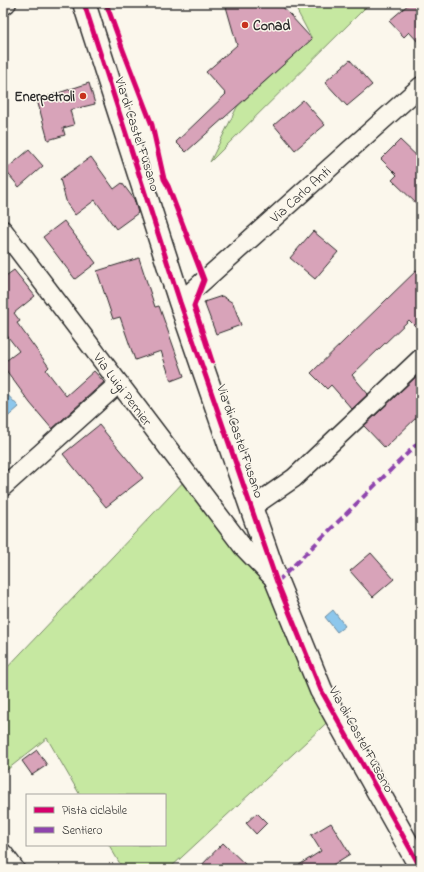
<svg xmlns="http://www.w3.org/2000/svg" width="424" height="872" font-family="'Indie Flower',sans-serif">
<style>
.green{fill:#c6e8a1;stroke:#788a66}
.water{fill:#8dc7ec;stroke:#66899f}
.building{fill:#d8a3b9;stroke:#2b2b2b}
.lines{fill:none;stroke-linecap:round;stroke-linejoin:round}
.minor-casing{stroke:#2b2b2b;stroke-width:21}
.tertiary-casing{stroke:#2b2b2b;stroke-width:25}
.minor{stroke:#fbf7ec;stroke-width:18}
.tertiary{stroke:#fbf7ec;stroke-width:22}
.quiet{stroke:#8e44ad;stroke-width:4;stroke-dasharray:8 4;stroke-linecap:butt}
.cycleway-casing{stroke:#fbf7ec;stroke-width:8}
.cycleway{stroke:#d6006c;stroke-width:5}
.poi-dot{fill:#c8321e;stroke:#fbf7ec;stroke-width:1.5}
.labels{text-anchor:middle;stroke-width:3;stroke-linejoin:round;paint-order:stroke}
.poi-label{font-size:14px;font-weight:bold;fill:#2b2b2b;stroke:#fbf7ec;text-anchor:start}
.street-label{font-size:14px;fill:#2b2b2b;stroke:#fbf7ec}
</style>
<rect width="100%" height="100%" fill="#fbf7ec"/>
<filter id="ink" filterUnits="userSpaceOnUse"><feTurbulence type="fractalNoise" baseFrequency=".025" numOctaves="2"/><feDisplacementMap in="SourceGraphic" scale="8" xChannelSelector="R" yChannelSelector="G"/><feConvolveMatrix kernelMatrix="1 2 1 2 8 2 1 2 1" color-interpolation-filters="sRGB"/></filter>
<g filter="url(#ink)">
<!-- green -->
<path class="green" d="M293,3H370L210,162L237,107L312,39Z
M189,476L277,582L335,715L169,869H123L109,845H165V795H80L47,738L3,773V672Z"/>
<!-- water -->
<path class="water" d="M3,390L19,407L3,421Z
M333,610L345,626L337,632L325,617Z"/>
<!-- building -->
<path class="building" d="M225,3H279L312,39L186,152L176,142L226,94L206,72L237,45Z
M410,3H421V45L409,32L404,37L389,21Z
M350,60L372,85L347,106L325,82Z
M89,83L95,104L70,110L74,125L63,128L65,135L48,140L37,100Z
M303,100L325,125L295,150L274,125Z
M400,140L421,160V208L392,180L397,175L381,159Z
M29,150L43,166L19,187L5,170Z
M91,157L114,189L122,183L134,199L138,213L116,229L95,200L75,215L67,204L60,179Z
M64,221L96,263L75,279L43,237Z
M313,231L338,252L315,279L290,258Z
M139,258L155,307L159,306L184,376L171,381L161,351L135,360L120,317L113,319L97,271Z
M421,266V332L409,320L352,375L368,394L352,409L331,385L327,389L311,373Z
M14,270L35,296L14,313L20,321L17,323L49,367L46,370L66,396L94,371L104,382L52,429L30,403L3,366V363L19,351L5,333L3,334V278Z
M222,296L233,303L241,325L216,334L204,302Z
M421,372V413L385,448L364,426Z
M99,425L143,478L106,507L63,454Z
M371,553L394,579L373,597L350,571Z
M37,750L47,765L32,775L22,761Z
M257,813L267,823L256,834L246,823Z
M331,823L350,854L326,869H293L321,851L311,835Z
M223,843L250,869H198Z"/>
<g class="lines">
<defs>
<path id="minor" d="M3,6L7,3
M3,230L243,547L275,580
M180,302L421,86
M3,487L119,383
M252,507L294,478L421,358
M3,853L15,869"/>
<path id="tertiary" d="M84,3L180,302L277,582L321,690L421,868"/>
</defs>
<!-- minor casing -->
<use href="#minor" class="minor-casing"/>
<!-- tertiary casing -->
<use href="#tertiary" class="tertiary-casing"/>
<!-- minor -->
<use href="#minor" class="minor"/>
<!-- tertiary -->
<use href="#tertiary" class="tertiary"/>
<!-- quiet -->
<path class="quiet" d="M277,582L421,440"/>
<defs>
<path id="cycleway" d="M84,3L180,302L277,582L321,690L421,868
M106,3L123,50L152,125L164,179L168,186L204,280L194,306L212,361"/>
</defs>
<!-- cycleway casing -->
<use href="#cycleway" class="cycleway-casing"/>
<!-- cycleway -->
<use href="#cycleway" class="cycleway"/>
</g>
</g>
<!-- markers -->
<g class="poi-dot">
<circle cx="245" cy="25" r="4"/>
<circle cx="83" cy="96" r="4"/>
</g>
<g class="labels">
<!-- poi labels -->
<g class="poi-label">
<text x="253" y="30">Conad</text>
<text x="75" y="101" text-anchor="end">Enerpetroli</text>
</g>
<!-- street labels -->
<g class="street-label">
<text transform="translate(138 134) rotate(72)" y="5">Via di Castel Fusano</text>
<text transform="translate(300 194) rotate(-42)" y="5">Via Carlo Anti</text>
<text transform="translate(123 389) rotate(53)" y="5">Via Luigi Pernier</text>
<text transform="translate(241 441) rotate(71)" y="5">Via di Castel Fusano</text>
<text transform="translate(362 739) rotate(61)" y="5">Via di Castel Fusano</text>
</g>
</g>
<!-- margin -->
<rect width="424" height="872" fill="none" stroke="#fbf7ec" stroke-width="16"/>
<rect x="8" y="8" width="408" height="856" fill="none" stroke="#2b2b2b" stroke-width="1.5" filter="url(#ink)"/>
<!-- legend -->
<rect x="26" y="794" width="140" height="52" fill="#fbf7ec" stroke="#a8a59f"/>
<rect x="34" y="807" width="20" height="6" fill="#d6006c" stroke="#a8a59f"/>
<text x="62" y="814" font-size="12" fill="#2b2b2b">Pista ciclabile</text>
<rect x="34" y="827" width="20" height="6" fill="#8e44ad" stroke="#a8a59f"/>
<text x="62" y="834" font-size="12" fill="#2b2b2b">Sentiero</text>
</svg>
